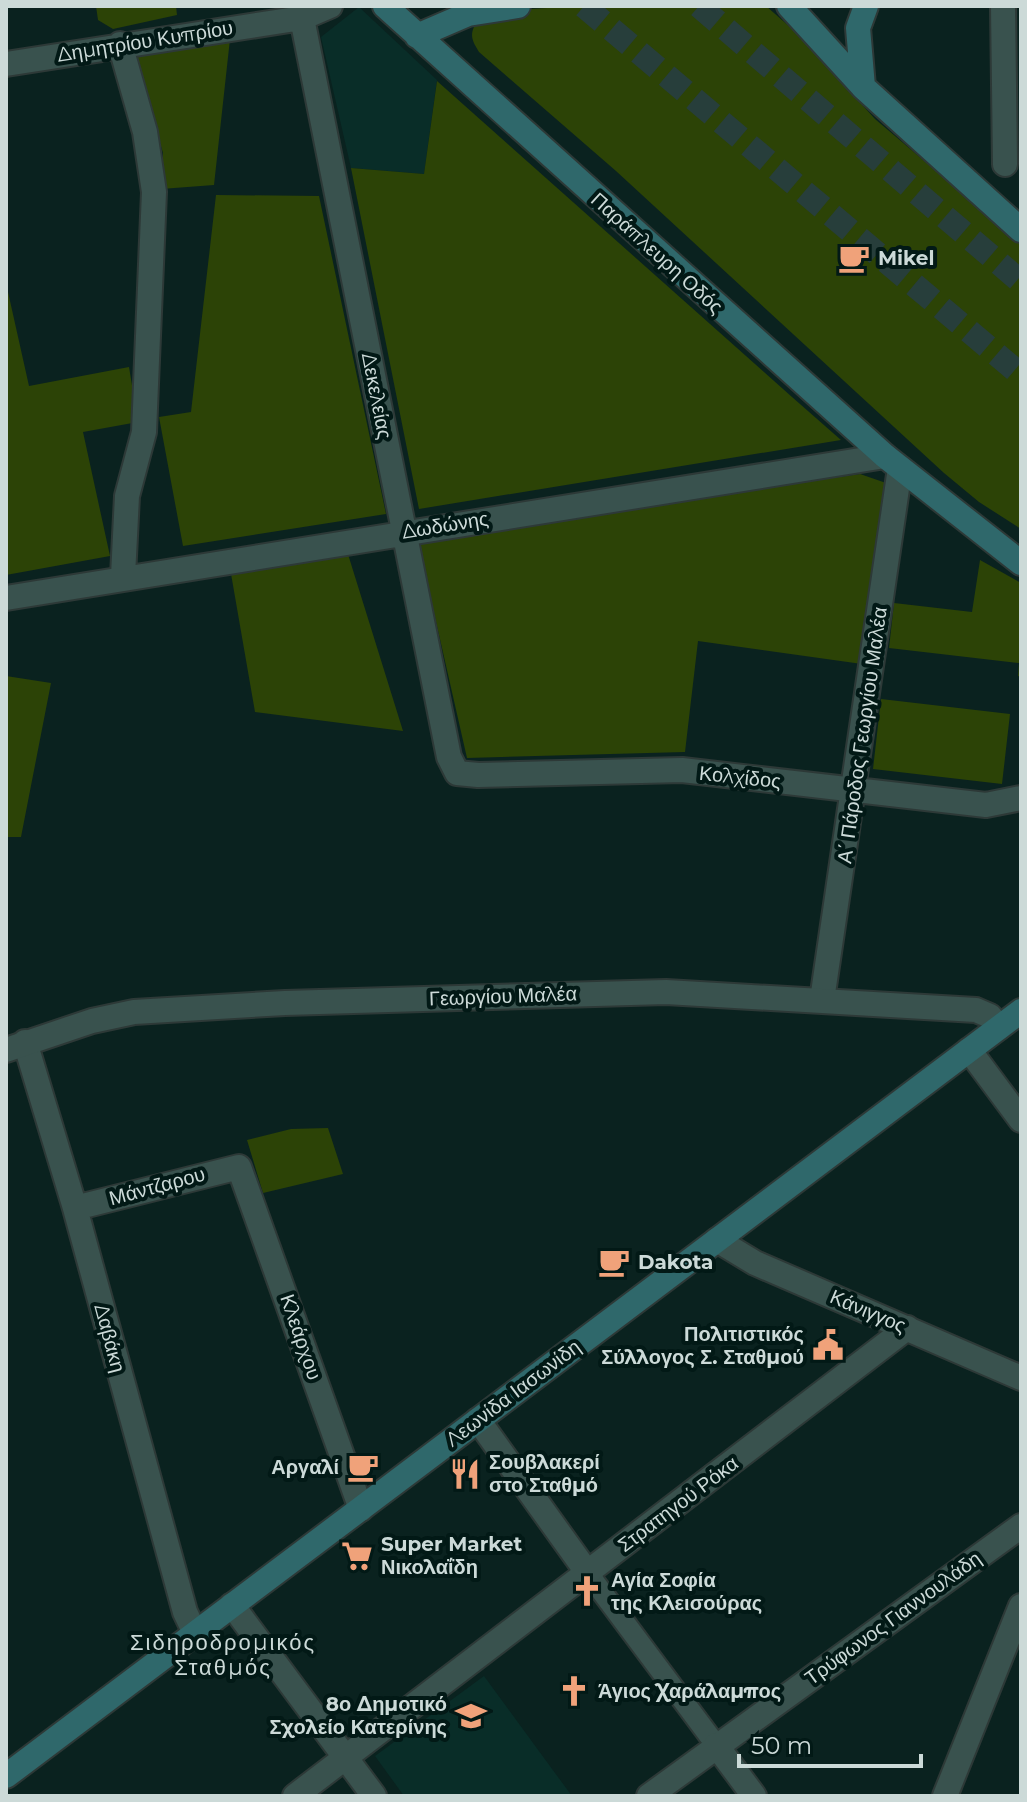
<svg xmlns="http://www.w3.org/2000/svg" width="1027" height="1802" font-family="Montserrat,sans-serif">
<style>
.built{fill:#092d28}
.green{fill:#2c4306}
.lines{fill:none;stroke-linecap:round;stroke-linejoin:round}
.motorway-tunnel{stroke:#273e3b;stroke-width:24;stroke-dasharray:24 12;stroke-linecap:butt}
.pedestrian-casing{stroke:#2d3937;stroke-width:24}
.minor-casing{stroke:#2d3937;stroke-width:28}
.tertiary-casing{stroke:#2d3937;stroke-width:28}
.secondary-casing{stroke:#2d3937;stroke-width:28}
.pedestrian{stroke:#39524e;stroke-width:20}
.minor{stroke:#39524e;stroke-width:24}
.tertiary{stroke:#39524e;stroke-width:24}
.secondary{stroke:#2f686b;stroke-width:24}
.labels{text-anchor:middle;stroke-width:8;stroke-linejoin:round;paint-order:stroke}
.street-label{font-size:20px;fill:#ccdad8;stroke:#021916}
.poi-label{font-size:20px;font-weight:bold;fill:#ccdad8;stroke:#021916;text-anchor:start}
.neighbourhood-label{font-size:22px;letter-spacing:2px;fill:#ccdad8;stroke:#021916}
</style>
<rect width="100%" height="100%" fill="#0a221f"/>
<!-- built -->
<path class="built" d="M359,7L437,80L424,174L351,168L321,37Z
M484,1676L555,1773L572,1796H404L375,1756Z"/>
<!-- green -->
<path class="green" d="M96,6H176L177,15L113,29L98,20Z
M582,6H766L798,34L875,119L1021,243V529L979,502L944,473L616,171L479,52C473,42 469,36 475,25L512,10Z
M230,39L214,185L161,189L163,153L134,54Z
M437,81L792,397L841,440L419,509L351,168L424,174Z
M216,195L319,196L386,514L183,546L159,417L191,412Z
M6,283L29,386L129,367L138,422L83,432L110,556L6,575Z
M860,474L889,484L862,664L698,641L685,752L467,758L417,538Z
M347,551L403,731L255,712L230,568Z
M980,560L1021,583V677L1018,676L1019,663L889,648L894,603L972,612Z
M6,676L51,683L21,837H6Z
M881,699L1010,714L1002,784L873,769Z
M328,1128L343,1174L263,1193L247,1140L291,1129Z"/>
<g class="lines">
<!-- motorway-tunnel -->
<path class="motorway-tunnel" d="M584,6L1021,375
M699,6L1021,282"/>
<defs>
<path id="pedestrian" d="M587,1572L716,1745"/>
<path id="minor" d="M1003,6L1005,164
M302,18L449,757L457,773L478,775L682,770L986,805L1021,798
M120,44L145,132L154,192L144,432L127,496L123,576
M6,64L302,18L330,6
M6,598L885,456
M822,1000L900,468
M25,1042L75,1208L185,1612L195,1633
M75,1208L239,1167L361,1509
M478,1420L587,1572
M232,1605L374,1796
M716,1745L754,1796
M295,1796L907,1328
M649,1796L1021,1526"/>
<path id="tertiary" d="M6,1050L92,1021L134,1012L285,1003L666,992L976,1010L990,1016L998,1028
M969,1050L1021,1120
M717,1240L755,1263L1021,1378
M945,1796L1021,1606"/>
<path id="secondary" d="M385,6L885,456L1021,563
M789,6L863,87L1021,230
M417,36L468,14L518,6
M863,87L858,28L866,6
M6,1776L1021,1011"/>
</defs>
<!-- pedestrian casing -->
<use href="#pedestrian" class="pedestrian-casing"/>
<!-- minor casing -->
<use href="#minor" class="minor-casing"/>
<!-- tertiary casing -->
<use href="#tertiary" class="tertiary-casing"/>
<!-- secondary casing -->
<use href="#secondary" class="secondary-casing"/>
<!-- pedestrian -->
<use href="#pedestrian" class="pedestrian"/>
<!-- minor -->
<use href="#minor" class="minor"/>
<!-- tertiary -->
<use href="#tertiary" class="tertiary"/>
<!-- secondary -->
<use href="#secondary" class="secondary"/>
</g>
<!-- icons -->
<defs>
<symbol id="cafe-bare" viewBox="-9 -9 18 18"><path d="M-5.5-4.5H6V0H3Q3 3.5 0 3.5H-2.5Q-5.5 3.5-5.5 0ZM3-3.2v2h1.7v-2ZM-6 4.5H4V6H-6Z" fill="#f0a27a" stroke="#021916" stroke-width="2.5" paint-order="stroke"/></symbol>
<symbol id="civic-bare" viewBox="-9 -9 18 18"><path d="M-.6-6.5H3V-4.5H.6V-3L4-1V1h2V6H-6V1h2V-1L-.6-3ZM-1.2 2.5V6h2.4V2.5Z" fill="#f0a27a" stroke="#021916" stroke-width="2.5" paint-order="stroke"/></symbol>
<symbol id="restaurant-bare" viewBox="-9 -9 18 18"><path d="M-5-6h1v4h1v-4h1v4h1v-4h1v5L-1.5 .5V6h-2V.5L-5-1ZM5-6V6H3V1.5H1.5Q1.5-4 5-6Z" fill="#f0a27a" stroke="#021916" stroke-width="2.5" paint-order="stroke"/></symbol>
<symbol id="supermarket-bare" viewBox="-9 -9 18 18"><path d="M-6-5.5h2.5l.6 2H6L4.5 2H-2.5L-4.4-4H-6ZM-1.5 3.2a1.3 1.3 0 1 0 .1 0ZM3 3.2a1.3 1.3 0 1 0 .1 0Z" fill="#f0a27a" stroke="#021916" stroke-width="2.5" paint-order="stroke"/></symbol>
<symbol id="church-bare" viewBox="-9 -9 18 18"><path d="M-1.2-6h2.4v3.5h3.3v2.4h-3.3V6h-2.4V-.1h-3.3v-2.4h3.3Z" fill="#f0a27a" stroke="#021916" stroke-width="2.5" paint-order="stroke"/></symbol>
<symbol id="school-bare" viewBox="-9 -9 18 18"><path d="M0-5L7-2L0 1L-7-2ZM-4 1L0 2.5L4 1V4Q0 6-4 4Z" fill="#f0a27a" stroke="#021916" stroke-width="2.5" paint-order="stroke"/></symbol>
</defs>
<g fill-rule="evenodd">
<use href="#cafe-bare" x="832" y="236" width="44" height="44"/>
<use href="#cafe-bare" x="592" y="1240" width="44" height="44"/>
<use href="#civic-bare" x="806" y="1323" width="44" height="44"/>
<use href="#cafe-bare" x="341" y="1445" width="44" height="44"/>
<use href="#restaurant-bare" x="443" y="1452" width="44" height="44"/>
<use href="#supermarket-bare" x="335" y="1534" width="44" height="44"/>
<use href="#church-bare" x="565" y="1569" width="44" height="44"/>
<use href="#church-bare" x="552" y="1669" width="44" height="44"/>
<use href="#school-bare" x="449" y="1694" width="44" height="44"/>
</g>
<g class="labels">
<!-- street labels -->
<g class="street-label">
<text transform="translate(145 41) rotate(-9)" y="7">Δημητρίου Κυπρίου</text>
<text transform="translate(657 253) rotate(42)" y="7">Παράπλευρη Οδός</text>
<text transform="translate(377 396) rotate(79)" y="7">Δεκελείας</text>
<text transform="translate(445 525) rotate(-9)" y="7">Δωδώνης</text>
<text transform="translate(862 735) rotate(-82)" y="7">Α΄ Πάροδος Γεωργίου Μαλέα</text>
<text transform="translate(740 777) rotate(6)" y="7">Κολχίδος</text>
<text transform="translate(503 996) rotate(-2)" y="7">Γεωργίου Μαλέα</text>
<text transform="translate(157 1186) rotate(-15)" y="7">Μάντζαρου</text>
<text transform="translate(868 1311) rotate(23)" y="7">Κάνιγγος</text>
<text transform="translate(301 1337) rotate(71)" y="7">Κλεάρχου</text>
<text transform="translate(110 1338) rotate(75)" y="7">Δαβάκη</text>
<text transform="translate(513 1393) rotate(-37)" y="7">Λεωνίδα Ιασωνίδη</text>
<text transform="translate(678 1504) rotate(-37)" y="7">Στρατηγού Ρόκα</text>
<text transform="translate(893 1618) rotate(-36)" y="7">Τρύφωνος Γιαννουλάδη</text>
</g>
<!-- poi labels -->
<g class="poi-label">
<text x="878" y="265">Mikel</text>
<text x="638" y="1269">Dakota</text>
<text x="804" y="1341" text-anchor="end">Πολιτιστικός<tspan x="804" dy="23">Σύλλογος Σ. Σταθμού</tspan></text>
<text x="489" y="1469">Σουβλακερί<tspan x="489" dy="23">στο Σταθμό</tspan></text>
<text x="339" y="1474" text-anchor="end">Αργαλί</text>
<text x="381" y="1551">Super Market<tspan x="381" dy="23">Νικολαΐδη</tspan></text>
<text x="611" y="1587">Αγία Σοφία<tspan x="611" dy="23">της Κλεισούρας</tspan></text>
<text x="598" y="1698">Άγιος Χαράλαμπος</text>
<text x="447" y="1711" text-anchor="end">8ο Δημοτικό<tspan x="447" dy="23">Σχολείο Κατερίνης</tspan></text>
</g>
<!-- neighbourhood labels -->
<g class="neighbourhood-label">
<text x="223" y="1650">Σιδηροδρομικός<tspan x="223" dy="25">Σταθμός</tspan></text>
</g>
</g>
<!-- border -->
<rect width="1027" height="1802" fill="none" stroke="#ccdad8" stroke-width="16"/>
<!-- scale -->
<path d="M739 1754v12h182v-12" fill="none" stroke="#ccdad8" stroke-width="4"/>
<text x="751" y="1754" font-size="24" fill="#ccdad8" stroke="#021916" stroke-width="6" paint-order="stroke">50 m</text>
</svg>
